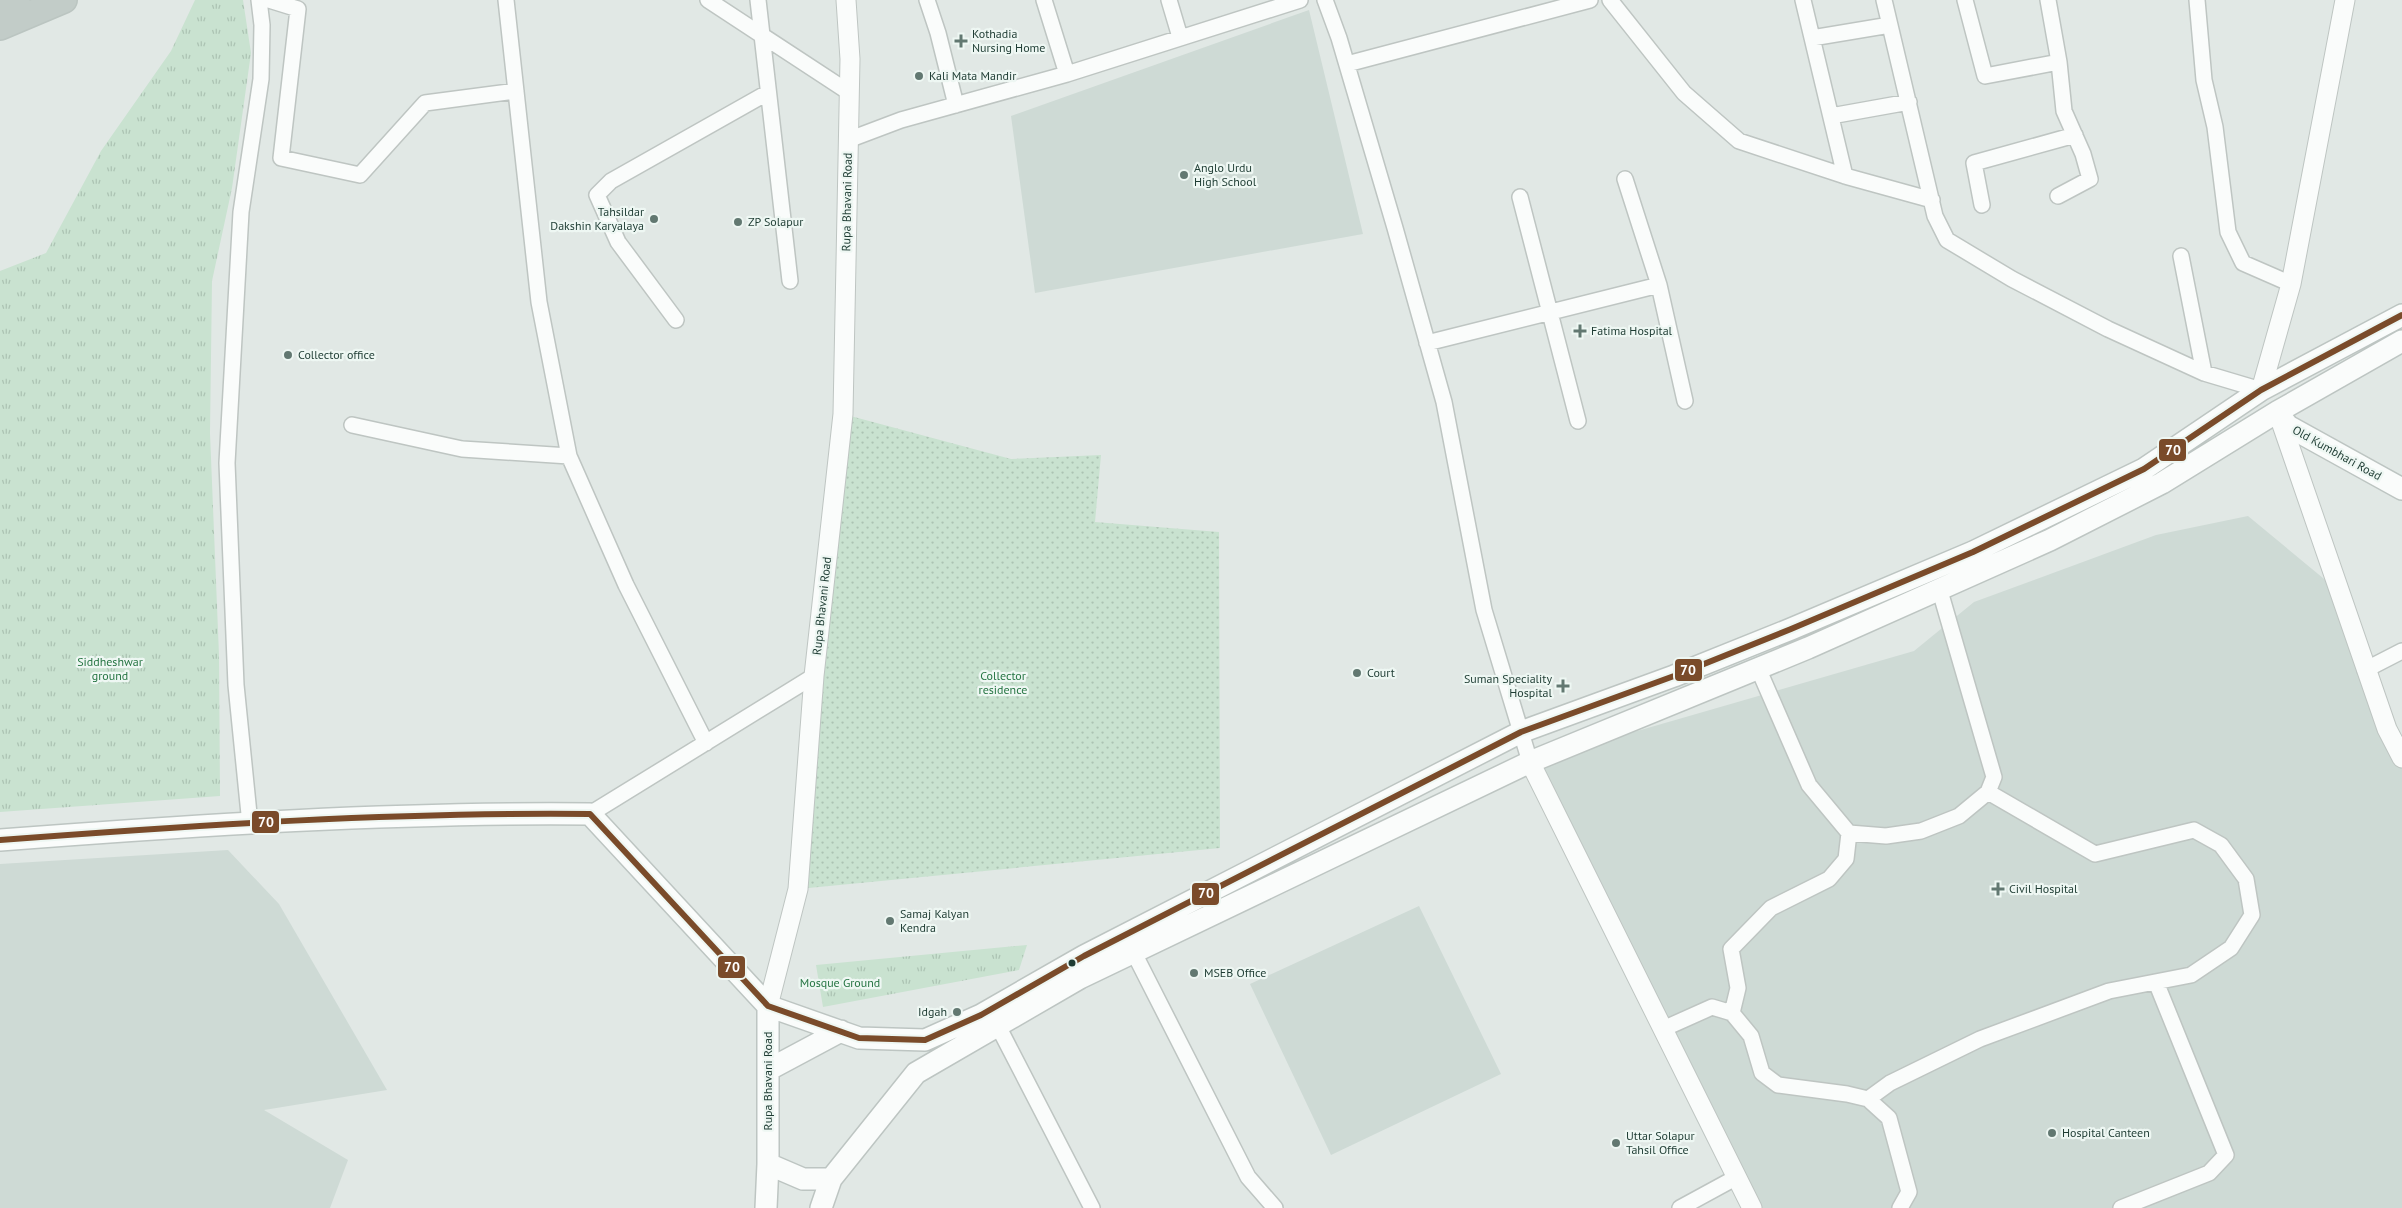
<svg xmlns="http://www.w3.org/2000/svg" width="2402" height="1208" font-family="'PT Sans',sans-serif">
<style>
.built{fill:#cedad5}
.grass{fill:url(#grass-tufts)}
.garden{fill:url(#garden-dots)}
.lines{fill:none;stroke-linecap:round;stroke-linejoin:round}
.minor-casing{stroke:#bec5c2;stroke-width:18}
.tertiary-casing{stroke:#bec5c2;stroke-width:21}
.secondary-casing{stroke:#bdc5c2;stroke-width:24}
.trunk-casing{stroke:#bbc5c1;stroke-width:28}
.minor{stroke:#fafcfb;stroke-width:15}
.tertiary{stroke:#fafcfb;stroke-width:19}
.secondary{stroke:#fafcfb;stroke-width:21}
.trunk{stroke:#c2ccc8;stroke-width:25}
.bus-1-casing{stroke:#eef7f3;stroke-width:10}
.bus-1{stroke:#7a4b2a;stroke-width:6}
.poi-dot{fill:#627871;stroke:#eef7f3;stroke-width:2}
.bus-dot{fill:#1e3c33;stroke:#eef7f3;stroke-width:2}
.labels{text-anchor:middle;stroke-width:4.5;stroke-linejoin:round;paint-order:stroke}
.poi-label{font-size:12px;fill:#1e3c33;stroke:#eef7f3;text-anchor:start}
.street-label{font-size:12px;fill:#1e3c33;stroke:#eef7f3}
.park-label{font-size:12px;fill:#267543;stroke:#eef7f3}
.line-badge{stroke:#eef7f3;stroke-width:2}
.badge-label{font-size:14px;text-anchor:middle;font-weight:bold;fill:#fff}
</style>
<defs>
<pattern id="grass-tufts" width="24" height="20" patternUnits="userSpaceOnUse" patternTransform="scale(1.25)"><rect width="24" height="20" fill="#c9e2d0"/><path d="M3 7l-1-3M5 7V3M7 7l1-3M15 17l-1-3M17 17v-4M19 17l1-3" fill="none" stroke="#acc3b3"/></pattern>
<pattern id="garden-dots" width="8" height="8" patternUnits="userSpaceOnUse" patternTransform="scale(1.25)"><rect width="8" height="8" fill="#c9e2d0"/><path d="M2 2h.1M6 6h.1" fill="none" stroke="#acc3b3" stroke-width="1.8" stroke-linecap="round"/></pattern>
</defs>
<rect width="100%" height="100%" fill="#e1e8e5"/>
<!-- built -->
<path class="built" d="M1309,10L1363,234L1035,293L1011,116Z
M2248,516L2335,588L2402,758V1208H1752L1530,762L1914,651L1974,602L2156,535Z
M228,850L279,904L387,1090L264,1110L348,1160L330,1208H0V864Z
M1419,906L1501,1074L1331,1155L1250,984Z"/>
<!-- grass -->
<path class="grass" d="M195,0H243L251,53L232,188L212,281L210,433L219,655L220,796L0,812V271L46,253L101,151L171,51Z
M1027,945L1019,970L823,1007L816,965Z"/>
<!-- garden -->
<path class="garden" d="M843,414L1011,459L1101,455L1095,522L1219,532L1220,848L798,889Z"/>
<g class="lines">
<defs>
<path id="minor" d="M269,0L298,9L281,158L360,175L425,103L516,91
M506,0L539,302L569,456L626,585L706,743
M708,0L850,93
M758,0L790,281
M927,0L938,33L956,105
M1044,0L1067,74
M1169,0L1180,37
M1325,0L1339,38L1395,228L1444,402L1484,610L1530,762
M1610,0L1684,93L1739,141L1845,176L1932,200
M1803,0L1845,176
M1884,0L1935,216L1947,240L2012,279L2108,329L2204,373L2261,390
M1965,0L1985,76L2059,62L2048,0
M2197,0L2204,80L2215,127L2228,232L2243,263L2291,284
M1812,38L1890,25
M1347,64L1590,0
M1831,116L1909,102
M848,140L901,120L1067,74L1300,0
M1625,179L1659,285L1685,401
M2058,196L2090,179L2083,154L2064,111L2059,62
M1520,197L1578,421
M1982,205L1974,163L2075,135
M2181,256L2204,373
M676,320L618,242L597,195L611,181L767,93
M1427,343L1659,285
M352,425L462,449L569,456
M1758,668L1809,785L1849,833L1886,836L1921,831L1959,816L1988,792L1994,777L1940,591
M2365,670L2402,651
M590,814L814,676
M250,824L236,685L227,463L241,212L261,79L262,25L259,0
M1134,953L1248,1177L1275,1208
M1732,1013L1738,988L1731,949L1771,908L1829,879L1846,859L1849,833
M998,1026L1092,1208
M1663,1029L1712,1007L1732,1013L1751,1036L1762,1073L1778,1085L1847,1094L1868,1099L1889,1118L1909,1192L1900,1208
M1868,1099L1890,1083L1980,1039L2109,991L2191,975L2231,948L2252,915L2246,879L2221,845L2194,830L2095,854L1988,792
M1680,1208L1737,1177
M2121,1208L2209,1173L2226,1155L2156,982"/>
<path id="tertiary" d="M2261,390L2291,284L2345,0
M2278,413L2387,729L2402,758
M1530,762L1752,1208
M768,1006L798,889L814,676L843,414L850,59L846,0"/>
<path id="secondary" d="M2277,412L2288,426L2402,489
M0,840C196,825 394,812 590,814L768,1006L859,1038L925,1040L981,1015L1084,956L1521,732L1674,676L1791,629L1973,552L2144,469L2261,390L2402,315
M768,1070L841,1031
M768,1164L803,1179H831
M766,1208L768,1164V1006
M821,1208L831,1179L916,1073L1080,978L1530,762L1808,648L2050,540L2162,483L2277,412L2402,341"/>
<path id="trunk" d="M0,7L17,0
M0,27L64,0"/>
</defs>
<!-- minor casing -->
<use href="#minor" class="minor-casing"/>
<!-- tertiary casing -->
<use href="#tertiary" class="tertiary-casing"/>
<!-- secondary casing -->
<use href="#secondary" class="secondary-casing"/>
<!-- trunk casing -->
<use href="#trunk" class="trunk-casing"/>
<!-- minor -->
<use href="#minor" class="minor"/>
<!-- tertiary -->
<use href="#tertiary" class="tertiary"/>
<!-- secondary -->
<use href="#secondary" class="secondary"/>
<!-- trunk -->
<use href="#trunk" class="trunk"/>
<defs>
<path id="bus-1" d="M0,840C196,825 394,812 590,814L768,1006L859,1038L925,1040L981,1015L1084,956L1521,732L1674,676L1791,629L1973,552L2144,469L2261,390L2402,315"/>
</defs>
<!-- bus-1 casing -->
<use href="#bus-1" class="bus-1-casing"/>
<!-- bus-1 -->
<use href="#bus-1" class="bus-1"/>
</g>
<!-- markers -->
<g class="poi-dot">
<path d="M958.5 33.5h5v5h5v5h-5v5h-5v-5h-5v-5h5z"/>
<circle cx="919" cy="76" r="5"/>
<circle cx="1184" cy="175" r="5"/>
<circle cx="654" cy="219" r="5"/>
<circle cx="738" cy="222" r="5"/>
<path d="M1577.5 323.5h5v5h5v5h-5v5h-5v-5h-5v-5h5z"/>
<circle cx="288" cy="355" r="5"/>
<circle cx="1357" cy="673" r="5"/>
<path d="M1560.5 678.5h5v5h5v5h-5v5h-5v-5h-5v-5h5z"/>
<path d="M1995.5 881.5h5v5h5v5h-5v5h-5v-5h-5v-5h5z"/>
<circle cx="890" cy="921" r="5"/>
<circle cx="1194" cy="973" r="5"/>
<circle cx="957" cy="1012" r="5"/>
<circle cx="2052" cy="1133" r="5"/>
<circle cx="1616" cy="1143" r="5"/>
</g>
<circle class="bus-dot" cx="1072" cy="963" r="4.5"/>
<g class="labels">
<!-- poi labels -->
<g class="poi-label">
<text x="972" y="38">Kothadia<tspan x="972" dy="14">Nursing Home</tspan></text>
<text x="929" y="80">Kali Mata Mandir</text>
<text x="1194" y="172">Anglo Urdu<tspan x="1194" dy="14">High School</tspan></text>
<text x="644" y="216" text-anchor="end">Tahsildar<tspan x="644" dy="14">Dakshin Karyalaya</tspan></text>
<text x="748" y="226">ZP Solapur</text>
<text x="1591" y="335">Fatima Hospital</text>
<text x="298" y="359">Collector office</text>
<text x="1367" y="677">Court</text>
<text x="1552" y="683" text-anchor="end">Suman Speciality<tspan x="1552" dy="14">Hospital</tspan></text>
<text x="2009" y="893">Civil Hospital</text>
<text x="900" y="918">Samaj Kalyan<tspan x="900" dy="14">Kendra</tspan></text>
<text x="1204" y="977">MSEB Office</text>
<text x="947" y="1016" text-anchor="end">Idgah</text>
<text x="2062" y="1137">Hospital Canteen</text>
<text x="1626" y="1140">Uttar Solapur<tspan x="1626" dy="14">Tahsil Office</tspan></text>
</g>
<!-- street labels -->
<g class="street-label">
<text transform="translate(847 202) rotate(-89)" y="4">Rupa Bhavani Road</text>
<text transform="translate(2337 453) rotate(29)" y="4">Old Kumbhari Road</text>
<text transform="translate(822 606) rotate(-84)" y="4">Rupa Bhavani Road</text>
<text transform="translate(768 1081) rotate(-90)" y="4">Rupa Bhavani Road</text>
</g>
<!-- park labels -->
<g class="park-label">
<text x="110" y="666">Siddheshwar<tspan x="110" dy="14">ground</tspan></text>
<text x="1003" y="680">Collector<tspan x="1003" dy="14">residence</tspan></text>
<text x="840" y="987">Mosque Ground</text>
</g>
</g>
<g class="line-badge">
<rect x="2158" y="438" width="29" height="24" rx="5" fill="#7a4b2a"/>
<rect x="1674" y="658" width="29" height="24" rx="5" fill="#7a4b2a"/>
<rect x="251" y="810" width="29" height="24" rx="5" fill="#7a4b2a"/>
<rect x="1191" y="882" width="29" height="24" rx="5" fill="#7a4b2a"/>
<rect x="717" y="955" width="29" height="24" rx="5" fill="#7a4b2a"/>
</g>
<g class="badge-label">
<text x="2173" y="455">70</text>
<text x="1688" y="675">70</text>
<text x="266" y="827">70</text>
<text x="1206" y="898">70</text>
<text x="732" y="972">70</text>
</g>
</svg>
